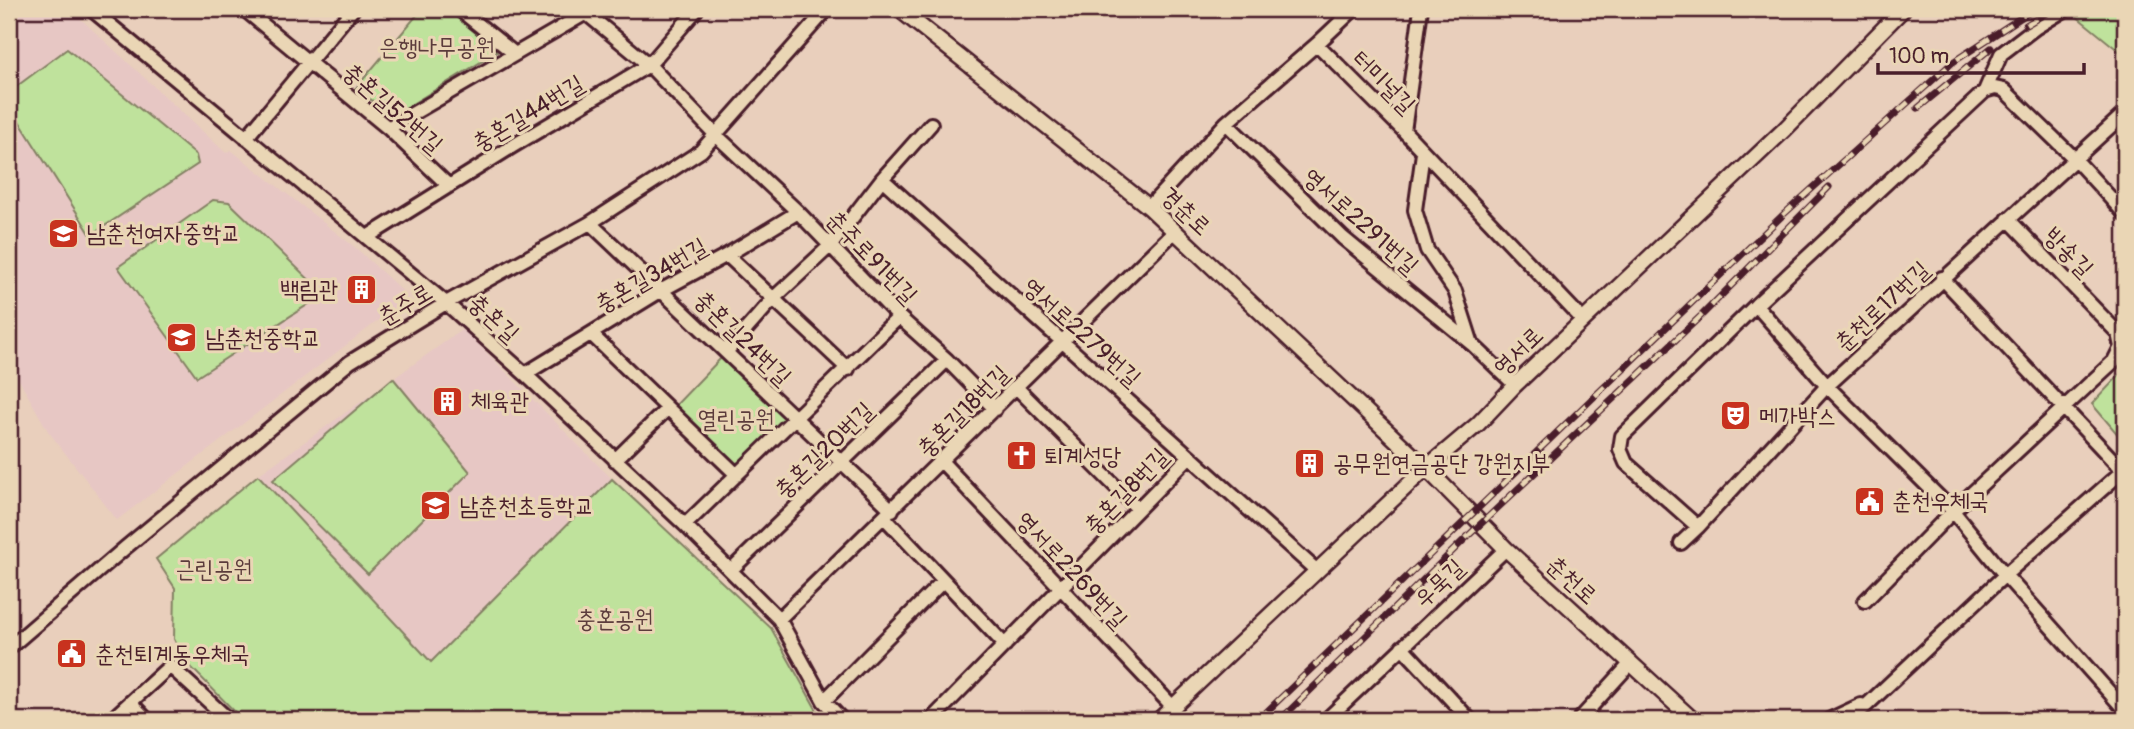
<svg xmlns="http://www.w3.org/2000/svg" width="2134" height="729" font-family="Pangolin,'Poor Story',sans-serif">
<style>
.built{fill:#e7c7c4}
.green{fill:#bfe29c;stroke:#848064;stroke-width:2}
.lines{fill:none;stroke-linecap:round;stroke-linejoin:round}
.minor-casing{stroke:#4a1f2b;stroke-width:18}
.tertiary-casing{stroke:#4a1f2b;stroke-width:19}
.minor{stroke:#ead6b5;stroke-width:12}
.tertiary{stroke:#ead6b5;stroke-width:14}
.rail-casing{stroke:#4a1f2b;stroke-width:7}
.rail{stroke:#ead6b5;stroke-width:4.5;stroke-dasharray:13;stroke-linecap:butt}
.labels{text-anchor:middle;stroke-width:6;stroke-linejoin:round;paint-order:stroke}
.park-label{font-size:24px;fill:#5c3c3c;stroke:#ead6b5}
.street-label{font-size:24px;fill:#4a1f2b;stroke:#ead6b5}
.poi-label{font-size:24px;fill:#4a1f2b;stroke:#ead6b5;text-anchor:start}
</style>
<rect width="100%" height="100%" fill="#e9cfbc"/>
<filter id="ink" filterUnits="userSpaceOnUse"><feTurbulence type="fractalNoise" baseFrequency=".0143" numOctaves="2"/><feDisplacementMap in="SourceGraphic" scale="14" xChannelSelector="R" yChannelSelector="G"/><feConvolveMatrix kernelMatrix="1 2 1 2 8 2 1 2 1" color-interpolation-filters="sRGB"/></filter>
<g filter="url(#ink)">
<!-- built -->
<path class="built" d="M9,9H70L226,153L231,150L357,249L409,297L117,520L48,431L9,362Z
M463,329L612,479L431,662L258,475Z"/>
<!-- green -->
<path class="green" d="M422,9H451L497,52L394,115L355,89Z
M2090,9H2125V56L2076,16Z
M67,49L196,155L198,164L91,235L9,105V92Z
M213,200L229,202L324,294L197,377L118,267Z
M722,357L787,421L739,469L674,407Z
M2125,369V443L2092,404Z
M393,378L470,472L368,574L273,480Z
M258,475L431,662L612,479L771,628L820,716L826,720H243L185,661L174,639L175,588L156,559Z"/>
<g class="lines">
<defs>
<path id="minor" d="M91,9L446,303L525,374L685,525L779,619L824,701L842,720
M244,9L388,128L449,186
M459,9L515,54
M581,9L649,65L717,136L798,212L899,317L947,360L995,409
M1317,44L1404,131L1583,320
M1985,91L2001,54L2035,28L2066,9
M1226,123L1343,238L1472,344L1515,385
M388,128L586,13
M1404,131L1421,9
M246,138L353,9
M1423,153L1415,210L1427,250L1455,291L1472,344
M882,179L1317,571
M1149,207L1226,123L1317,44L1354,9
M590,223L892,510
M367,237L513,146L649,65L697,9
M727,255L848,369
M1942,278L2123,471
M1756,305L1827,386L1953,511L2005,575L2125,710
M591,334L737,475
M727,351L774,298L831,245L882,179L931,124
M525,374L662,290L727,255L798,212
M1016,387L1138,509
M615,460L667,409
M942,462L1173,707
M884,517L1005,645
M685,525L899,317
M1698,527L1626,463L1620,449L1622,436L1756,305L1985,91L1995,88L2004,90L2075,159L2125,214
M1681,543L1698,527L1827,386L2125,113
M731,570L947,360
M1865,601L1953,511L2114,361L2121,347L2118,333L2008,219
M779,619L1175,231
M1402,647L1470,720
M9,648L125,548L350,362L446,303L590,223L701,151L827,9
M824,701L943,581
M131,703L147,720
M111,720L170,666L229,720
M931,720L1189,457
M1326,720L1506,549
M1579,720L1631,663
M1829,720L1861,705
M1851,720L2005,575L2125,469"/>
<path id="tertiary" d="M899,9L1149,207L1426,468L1506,549L1693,720
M1159,720L1426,468L1478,424L1515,385L1785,129L1903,9"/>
</defs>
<!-- minor casing -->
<use href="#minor" class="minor-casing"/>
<!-- tertiary casing -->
<use href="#tertiary" class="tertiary-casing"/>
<!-- minor -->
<use href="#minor" class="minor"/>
<!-- tertiary -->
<use href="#tertiary" class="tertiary"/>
<defs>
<path id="rail" d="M2026,25L2053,9
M1918,108L1991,48
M1258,720L1784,214L1953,62L2034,9
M1280,720L1468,536L1703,314L1829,187"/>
</defs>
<!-- rail casing -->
<use href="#rail" class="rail-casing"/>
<!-- rail -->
<use href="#rail" class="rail"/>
</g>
</g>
<!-- icons -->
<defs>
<symbol id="school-square" viewBox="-11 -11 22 22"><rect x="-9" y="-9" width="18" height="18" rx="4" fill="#c8321e" stroke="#ead6b5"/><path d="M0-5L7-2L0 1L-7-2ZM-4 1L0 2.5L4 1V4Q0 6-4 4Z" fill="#fff"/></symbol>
<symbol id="building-square" viewBox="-11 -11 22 22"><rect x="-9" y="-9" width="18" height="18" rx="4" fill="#c8321e" stroke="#ead6b5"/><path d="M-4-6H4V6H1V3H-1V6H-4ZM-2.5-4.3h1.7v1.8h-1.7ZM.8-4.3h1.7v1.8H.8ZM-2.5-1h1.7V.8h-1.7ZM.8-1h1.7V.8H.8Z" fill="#fff"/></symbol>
<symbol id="theatre-square" viewBox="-11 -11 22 22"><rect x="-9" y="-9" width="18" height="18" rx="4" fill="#c8321e" stroke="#ead6b5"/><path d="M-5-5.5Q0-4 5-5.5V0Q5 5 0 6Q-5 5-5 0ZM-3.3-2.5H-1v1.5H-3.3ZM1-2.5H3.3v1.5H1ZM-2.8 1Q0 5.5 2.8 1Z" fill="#fff"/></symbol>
<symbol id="church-square" viewBox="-11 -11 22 22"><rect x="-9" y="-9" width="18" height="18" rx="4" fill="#c8321e" stroke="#ead6b5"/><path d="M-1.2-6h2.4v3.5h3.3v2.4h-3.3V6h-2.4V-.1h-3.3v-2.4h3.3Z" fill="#fff"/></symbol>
<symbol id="civic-square" viewBox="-11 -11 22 22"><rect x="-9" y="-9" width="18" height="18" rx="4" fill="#c8321e" stroke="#ead6b5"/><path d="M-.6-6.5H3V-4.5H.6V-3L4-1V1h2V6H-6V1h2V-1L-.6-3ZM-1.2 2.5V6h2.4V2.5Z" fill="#fff"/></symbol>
</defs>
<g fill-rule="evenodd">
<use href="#school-square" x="46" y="216" width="35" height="35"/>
<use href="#building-square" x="344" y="272" width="35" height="35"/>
<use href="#school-square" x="164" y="320" width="35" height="35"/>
<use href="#building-square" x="430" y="384" width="35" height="35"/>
<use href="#theatre-square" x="1718" y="398" width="35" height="35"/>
<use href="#church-square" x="1004" y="438" width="35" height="35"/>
<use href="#building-square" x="1292" y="446" width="35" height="35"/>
<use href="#civic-square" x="1852" y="484" width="35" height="35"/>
<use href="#school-square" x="418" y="488" width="35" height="35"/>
<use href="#civic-square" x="54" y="636" width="35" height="35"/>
</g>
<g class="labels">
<!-- park labels -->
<g class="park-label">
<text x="437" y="55">은행나무공원</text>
<text x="736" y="427">열린공원</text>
<text x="214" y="577">근린공원</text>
<text x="615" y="627">충혼공원</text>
</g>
<!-- street labels -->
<g class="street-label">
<text transform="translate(1384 82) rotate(45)" y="8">터미널길</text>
<text transform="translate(393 108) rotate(41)" y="8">충혼길52번길</text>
<text transform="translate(528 113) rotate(-31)" y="8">충혼길44번길</text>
<text transform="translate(1186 211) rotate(43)" y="8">경춘로</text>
<text transform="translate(1361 221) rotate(42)" y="8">영서로2291번길</text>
<text transform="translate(2069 252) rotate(46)" y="8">방송길</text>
<text transform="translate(872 257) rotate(46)" y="8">춘주로91번길</text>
<text transform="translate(651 275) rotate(-30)" y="8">충혼길34번길</text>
<text transform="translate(405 304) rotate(-31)" y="8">춘주로</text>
<text transform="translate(1882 306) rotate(-43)" y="8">춘천로17번길</text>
<text transform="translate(494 318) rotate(42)" y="8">충혼길</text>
<text transform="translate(1082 332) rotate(42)" y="8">영서로2279번길</text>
<text transform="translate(743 338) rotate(44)" y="8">충혼길24번길</text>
<text transform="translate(1518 351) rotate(-44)" y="8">영서로</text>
<text transform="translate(963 411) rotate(-45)" y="8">충혼길18번길</text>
<text transform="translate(824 450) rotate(-44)" y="8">충혼길20번길</text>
<text transform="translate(1126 491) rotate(-46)" y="8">충혼길8번길</text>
<text transform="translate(1072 570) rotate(47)" y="8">영서로2269번길</text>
<text transform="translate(1572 580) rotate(42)" y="8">춘천로</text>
<text transform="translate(1439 583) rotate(-43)" y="8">우묵길</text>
</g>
<!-- poi labels -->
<g class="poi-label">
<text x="86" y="241">남춘천여자중학교</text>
<text x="338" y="297" text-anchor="end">백림관</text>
<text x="205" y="346">남춘천중학교</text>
<text x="471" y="409">체육관</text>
<text x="1759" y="424">메가박스</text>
<text x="1044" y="464">퇴계성당</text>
<text x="1333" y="471">공무원연금공단 강원지부</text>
<text x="1892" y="509">춘천우체국</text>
<text x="459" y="514">남춘천초등학교</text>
<text x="95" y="662">춘천퇴계동우체국</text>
</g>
</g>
<!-- margin -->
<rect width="2134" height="729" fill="none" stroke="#ead6b5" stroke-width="35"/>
<rect x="18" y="18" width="2099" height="694" fill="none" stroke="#4a1f2b" stroke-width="2.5" filter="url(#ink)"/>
<!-- scale -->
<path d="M1878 63v10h206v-10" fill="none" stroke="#4a1f2b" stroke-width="3.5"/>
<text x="1889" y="63" font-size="21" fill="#4a1f2b" stroke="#ead6b5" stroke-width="5" paint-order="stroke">100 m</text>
</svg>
